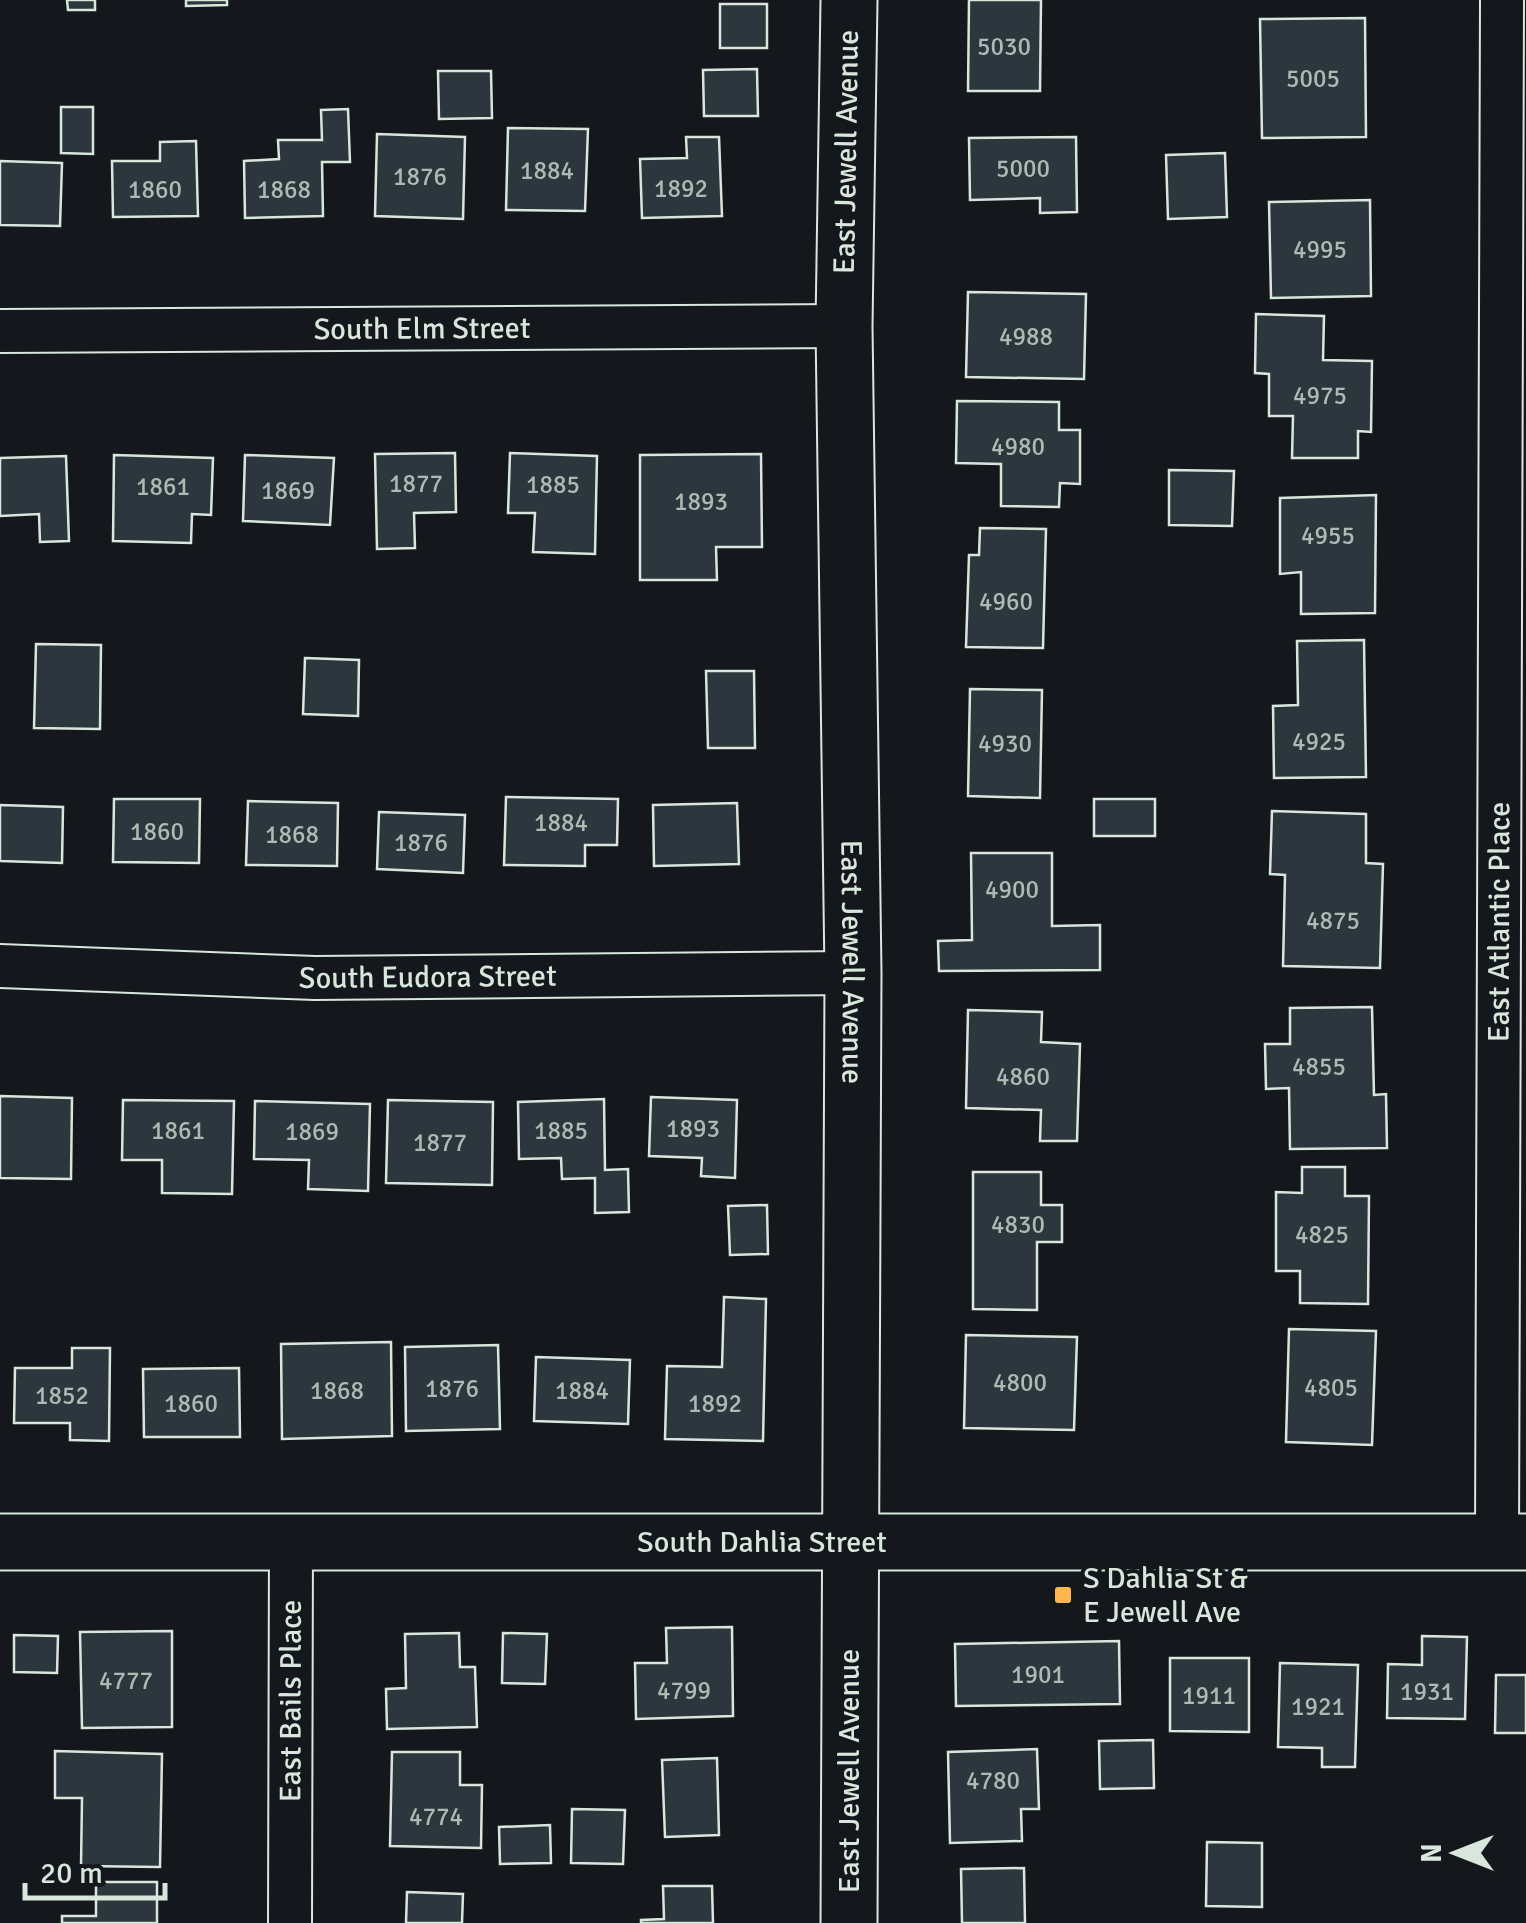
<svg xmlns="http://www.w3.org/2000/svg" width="1526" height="1923" font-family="Signika,sans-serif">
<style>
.building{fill:#2c363c;stroke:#d8e6dc;stroke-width:2.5}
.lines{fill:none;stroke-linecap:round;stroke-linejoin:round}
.street-casing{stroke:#d8e6dc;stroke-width:46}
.secondary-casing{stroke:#d8e6dc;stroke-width:59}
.street{stroke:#14181c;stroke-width:42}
.secondary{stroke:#14181c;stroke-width:55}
.poi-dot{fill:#ffb74d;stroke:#14181c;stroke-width:4}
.labels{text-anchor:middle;stroke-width:8;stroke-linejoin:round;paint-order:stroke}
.number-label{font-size:25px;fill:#adbab4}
.street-label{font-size:30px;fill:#d8e6dc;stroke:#14181c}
.poi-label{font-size:30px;fill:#d8e6dc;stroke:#14181c;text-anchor:start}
</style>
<rect width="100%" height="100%" fill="#14181c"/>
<!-- building -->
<path class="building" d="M67,0H95V10H68Z
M186,0H227V5L186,6Z
M969,0H1041L1040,91H968Z
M720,4H767V48H720Z
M1365,18L1366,137L1262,138L1260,19Z
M757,69L758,116H704L703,70Z
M438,71H491L492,118L439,119Z
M61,107H93V154L61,153Z
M348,109L350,162H322L323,216L245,218L244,161L279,159L278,140H322L321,110Z
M508,128L588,129L585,211L506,210Z
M377,134L465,137L463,219L375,216Z
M686,137H719L722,216L642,218L640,159L687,158Z
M1076,137L1077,212L1040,213V198L970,200L969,138Z
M196,141L198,216L113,217L112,161H160V142Z
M1225,153L1227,217L1168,219L1166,155Z
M0,161L62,163L60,226L0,225Z
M1370,200L1371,296L1271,298L1269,202Z
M968,292L1086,294L1084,379L966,377Z
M1256,314L1324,316L1323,360L1372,361L1371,432L1358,431V458H1292L1293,416H1269V374L1255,373Z
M957,401L1059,402V430H1080V484L1060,483L1059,507L1001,506V464L956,463Z
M455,453L456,512L414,513L415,548L377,549L375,454Z
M510,453L597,456L595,554L533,552L535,513H508Z
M761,454L762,547H716L717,580H640V455Z
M114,455L213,458L211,515L192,514L191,543L113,541Z
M245,455L334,458L330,525L243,521Z
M66,456L69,541L40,542L39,514L0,516V458Z
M1169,470L1234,471L1232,526L1169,525Z
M1376,495L1375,613L1301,614V572L1280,574V498Z
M980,528L1046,529L1043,648L966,647L969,555H979Z
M1364,640L1366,777L1274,778L1273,706L1298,705L1297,641Z
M36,644L101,645L100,729L34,728Z
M305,658L359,660L358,716L303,714Z
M706,671H754L755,748H708Z
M970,689L1042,690L1040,798L968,796Z
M506,797L618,799L617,845H585V866L504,865Z
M114,799H200L199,863L113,862Z
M1094,799H1155V836H1094Z
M248,801L338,803L337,866L246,865Z
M737,803L739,864L654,866L653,805Z
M0,805L63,807L62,863L0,861Z
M1272,811L1366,814V863L1383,864L1380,968L1283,966L1285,875L1270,874Z
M379,812L465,815L463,873L377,869Z
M971,853H1052V926L1100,925V970L939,971L938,941L972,940Z
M1372,1007L1374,1095L1386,1094L1387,1148L1290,1149L1289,1088L1266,1089L1265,1044H1290V1008Z
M968,1010L1042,1012L1041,1042L1080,1044L1077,1141H1040L1041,1110L966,1108Z
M0,1096L72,1098L71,1179L0,1178Z
M651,1097L737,1100L735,1178L701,1176L702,1158L649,1156Z
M604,1099L605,1170L628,1169L629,1212L595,1213V1178L562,1179L561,1158L519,1159L518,1102Z
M123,1100L234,1101L232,1194L162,1193V1160H122Z
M388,1100L493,1102L492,1185L386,1183Z
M255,1101L370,1104L368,1191L308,1189L309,1160L254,1159Z
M1302,1167H1345V1196H1369L1368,1304L1300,1303V1271H1276V1192L1302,1193Z
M973,1172H1041V1205H1062V1242H1037V1310L973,1309Z
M767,1205L768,1254L730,1255L728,1206Z
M724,1297L766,1299L763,1441L665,1439L667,1366L722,1367Z
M1289,1329L1376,1331L1372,1445L1286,1442Z
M966,1335L1077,1337L1074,1430L964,1428Z
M391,1342L392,1436L282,1439L281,1344Z
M498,1345L500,1429L406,1431L405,1347Z
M72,1348H110L109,1441L70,1440V1423H14L15,1368H72Z
M536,1357L630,1360L628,1424L534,1421Z
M239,1368L240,1437H144L143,1369Z
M732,1627L733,1716L636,1719L635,1663H667L666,1628Z
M172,1631V1727L82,1728L80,1632Z
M459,1633L460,1667H475L477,1727L387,1729L386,1689L406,1688L405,1634Z
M503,1633L547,1634L545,1684L502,1683Z
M14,1635L58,1636L57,1673L14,1672Z
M1422,1636L1467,1637L1465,1719L1387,1718L1388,1664L1422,1665Z
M1119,1641L1120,1704L956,1706L955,1644Z
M1170,1658H1249V1732L1170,1731Z
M1280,1663L1358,1665L1355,1767H1322V1748L1278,1747Z
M1496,1675H1526V1733H1495Z
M1153,1740L1154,1788L1100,1789L1099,1741Z
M1037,1749L1039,1809H1021L1022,1841L950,1843L948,1752Z
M55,1751L162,1754L160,1867L81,1866L82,1798H55Z
M392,1752H460V1785H482L481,1848L390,1846Z
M717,1758L719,1835L665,1837L662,1760Z
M572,1809L625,1810L623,1864L571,1863Z
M550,1825L551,1863L500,1864L499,1827Z
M1207,1842L1262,1843V1907L1206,1906Z
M1024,1868L1025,1923H962L961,1869Z
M96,1882H157V1923H62V1916H96Z
M663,1886H712L713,1923H641V1920L664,1919Z
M407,1892L463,1894L462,1923H406Z"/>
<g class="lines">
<defs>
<g id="street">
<path id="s1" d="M0,331L844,326"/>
<path id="s2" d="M0,966L315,978L853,973"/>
<path id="s3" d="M1497,1542L1502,0"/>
<path id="s4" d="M290,1923L291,1540"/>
</g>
<g id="secondary">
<path id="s5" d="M849,0L844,326L853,973L849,1923"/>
<path id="s6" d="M0,1542H1526"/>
</g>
</defs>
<!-- street casing -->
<use href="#street" class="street-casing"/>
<!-- secondary casing -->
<use href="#secondary" class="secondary-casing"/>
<!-- street -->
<use href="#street" class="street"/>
<!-- secondary -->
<use href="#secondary" class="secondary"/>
</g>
<!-- markers -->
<rect class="poi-dot" x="1053" y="1585" width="20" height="20" rx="5"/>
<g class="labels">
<!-- number labels -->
<g class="number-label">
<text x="1004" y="55">5030</text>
<text x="1313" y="87">5005</text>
<text x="1023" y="177">5000</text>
<text x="547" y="179">1884</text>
<text x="420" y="185">1876</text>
<text x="681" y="197">1892</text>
<text x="155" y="198">1860</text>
<text x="284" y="198">1868</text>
<text x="1320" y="258">4995</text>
<text x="1026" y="345">4988</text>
<text x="1320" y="404">4975</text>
<text x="1018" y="455">4980</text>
<text x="416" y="492">1877</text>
<text x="553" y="493">1885</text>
<text x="163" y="495">1861</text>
<text x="288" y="499">1869</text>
<text x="701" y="510">1893</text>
<text x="1328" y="544">4955</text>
<text x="1006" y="610">4960</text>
<text x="1319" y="750">4925</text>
<text x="1005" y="752">4930</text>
<text x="561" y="831">1884</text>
<text x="157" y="840">1860</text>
<text x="292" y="843">1868</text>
<text x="421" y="851">1876</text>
<text x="1012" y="898">4900</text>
<text x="1333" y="929">4875</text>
<text x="1319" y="1075">4855</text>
<text x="1023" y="1085">4860</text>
<text x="693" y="1137">1893</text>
<text x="178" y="1139">1861</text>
<text x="561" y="1139">1885</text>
<text x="312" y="1140">1869</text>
<text x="440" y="1151">1877</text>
<text x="1018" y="1233">4830</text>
<text x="1322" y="1243">4825</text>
<text x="1020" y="1391">4800</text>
<text x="1331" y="1396">4805</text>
<text x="452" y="1397">1876</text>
<text x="337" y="1399">1868</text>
<text x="582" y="1399">1884</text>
<text x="62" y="1404">1852</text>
<text x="191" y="1412">1860</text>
<text x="715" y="1412">1892</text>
<text x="1038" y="1683">1901</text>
<text x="126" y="1689">4777</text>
<text x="684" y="1699">4799</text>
<text x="1427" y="1700">1931</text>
<text x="1209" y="1704">1911</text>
<text x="1318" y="1715">1921</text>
<text x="993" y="1789">4780</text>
<text x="436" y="1825">4774</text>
</g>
<!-- street labels -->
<g class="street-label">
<text transform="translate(846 152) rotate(-89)" y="10">East Jewell Avenue</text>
<text dy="10" stroke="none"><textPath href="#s1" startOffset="422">South Elm Street</textPath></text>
<text dy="10" stroke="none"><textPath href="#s3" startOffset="620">East Atlantic Place</textPath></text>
<text dy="10" stroke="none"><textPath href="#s5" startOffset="962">East Jewell Avenue</textPath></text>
<text dy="10" stroke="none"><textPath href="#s2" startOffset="428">South Eudora Street</textPath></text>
<text dy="10" stroke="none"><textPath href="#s6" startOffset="762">South Dahlia Street</textPath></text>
<text dy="10" stroke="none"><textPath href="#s4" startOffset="222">East Bails Place</textPath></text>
<text transform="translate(849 1771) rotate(-90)" y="10">East Jewell Avenue</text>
</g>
<!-- poi labels -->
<g class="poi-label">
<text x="1083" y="1588">S Dahlia St &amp;<tspan x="1083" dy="34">E Jewell Ave</tspan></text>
</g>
</g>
<!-- north arrow -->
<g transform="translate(1456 1853) rotate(270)" stroke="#14181c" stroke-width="8" paint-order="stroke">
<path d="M0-8L18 38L0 25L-18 38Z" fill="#d8e6dc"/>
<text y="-15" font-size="28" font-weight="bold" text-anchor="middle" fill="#d8e6dc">N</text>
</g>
<!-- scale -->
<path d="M25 1883v15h140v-15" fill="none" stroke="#d8e6dc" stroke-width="5"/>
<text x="40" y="1883" font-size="30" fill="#d8e6dc" stroke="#14181c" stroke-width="8" paint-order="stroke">20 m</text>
</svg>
